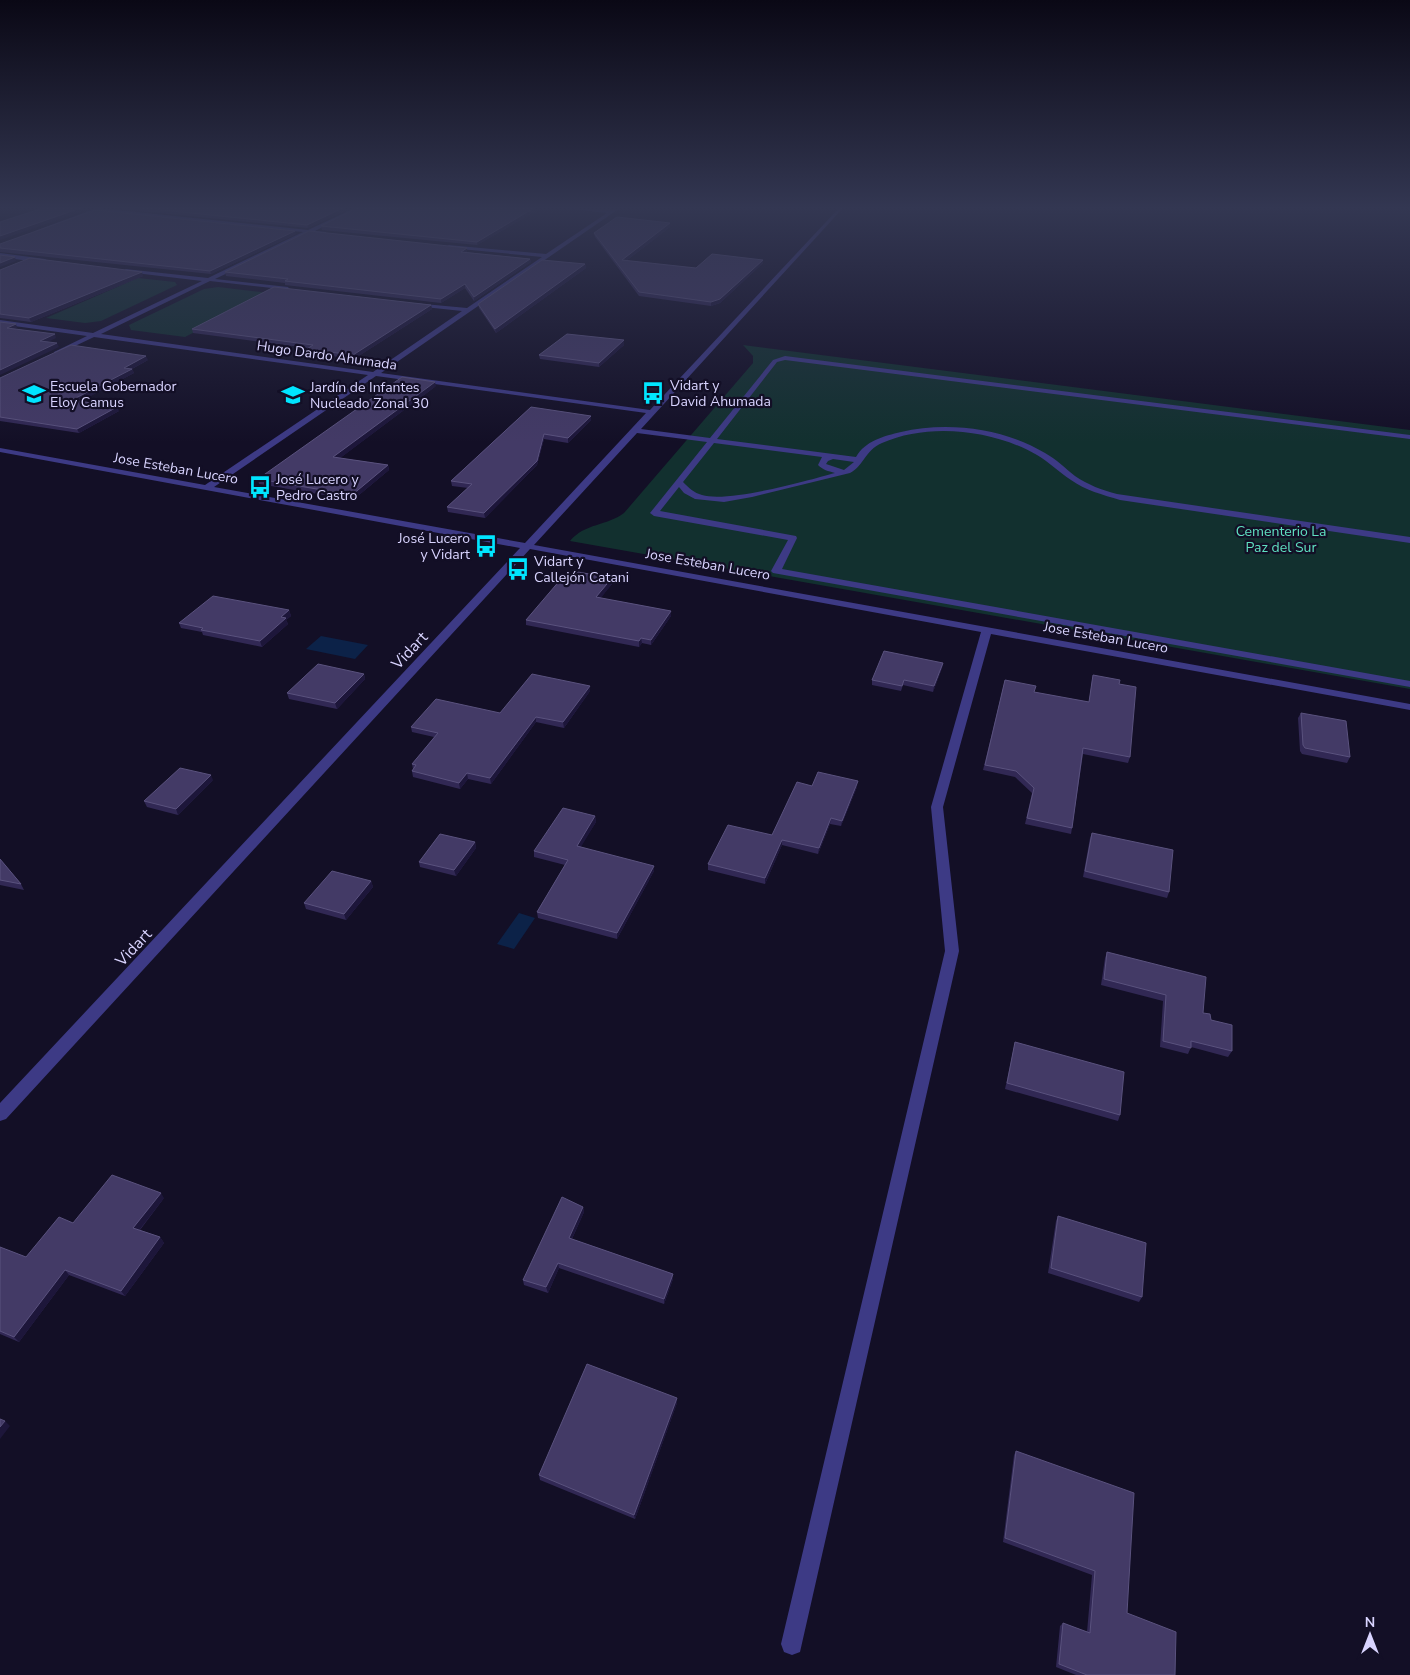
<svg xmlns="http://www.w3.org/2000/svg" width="1410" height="1675" font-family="'Nunito Sans',sans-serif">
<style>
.green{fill:#12302f}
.water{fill:#0c2248}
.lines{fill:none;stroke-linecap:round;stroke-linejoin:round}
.minor{fill:#3d3a85;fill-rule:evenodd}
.wall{fill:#312854}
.shaded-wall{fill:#1d163a}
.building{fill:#433a66;stroke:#5a527e}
.labels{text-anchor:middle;stroke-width:4.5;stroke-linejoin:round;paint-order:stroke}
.far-street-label{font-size:14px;fill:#d9d4ff;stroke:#130f26}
.far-poi-label{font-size:14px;fill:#d9d4ff;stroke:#130f26;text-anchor:start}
.far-park-label{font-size:14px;fill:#5fe0c0;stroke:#130f26}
.street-label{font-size:16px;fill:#d9d4ff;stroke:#130f26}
</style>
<rect width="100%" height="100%" fill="#130f26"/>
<!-- green -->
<path class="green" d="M138,278L175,282L177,285L101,321L85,323L46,318Z
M218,287L270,293L185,337L131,330L129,325L204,289Z
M743,345L1410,430V689L570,541C585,523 607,526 624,513L753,363V356Z"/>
<!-- water -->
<path class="water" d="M321,636L368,645L355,659L306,649Z
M519,913L535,918L514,949L497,944Z"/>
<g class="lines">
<!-- minor -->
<path class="minor" d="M97,208L308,230L355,208H360L315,231L326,232V234L310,233L215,279L288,287L290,290L210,281L101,334L373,372L462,311L415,306L413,303L467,308L542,257L450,248L448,245L546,254L607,213L564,208L611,210L620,208L381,373L650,410L839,208H843L641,429L710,438L773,360L785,356L1410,435V439L785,360L777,362L717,439L856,457C865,441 884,436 901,432C947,421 1004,428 1045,453C1056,459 1065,468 1075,476C1088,485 1102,490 1117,494L1410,537V543L1120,500C1103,495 1085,490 1071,480C1059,472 1049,462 1037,455C994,430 929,422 882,443C864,451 865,465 850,473L752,497L724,502L695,499L684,493L679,487L660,511L796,536L797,538L782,569L1410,681V687L773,573L771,571L788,540L654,516L650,513L707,442L637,433L534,545L1410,704V710L991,634L943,807L959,951L800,1652L792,1655L784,1652L781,1644L945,951L931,807L981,632L530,549L6,1119L0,1121V1103L520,548L0,452V448L205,485L368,375L94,337L56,355L54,354V352L87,336L0,324V320L93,333L202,281L127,272L125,269L208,278L303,232L96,212L40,232L35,231ZM376,376L646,413L525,543L214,487ZM714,443L822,457L818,465C823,470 828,471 835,473C806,481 728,503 702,495C694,493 689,488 683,482ZM833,459L854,462L844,470L826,464L828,461Z
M0,253L45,259L48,261L45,263L0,257Z"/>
</g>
<!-- wall -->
<path class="wall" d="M111,208H351L308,228Z
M357,208H541L477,245L322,230L321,226Z
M670,227L626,261L696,268L763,263L720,303L711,306L639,296L595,237L594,233Z
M296,234L211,274L0,252V244Z
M467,248V251L466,252L530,259L531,262L474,301L465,288L441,303L285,285V283L226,276L225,272Z
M585,264L586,268L496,333L479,308L478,304Z
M0,270L143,276L31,322L0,318Z
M431,305L432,309L354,359L308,353V348L193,333L192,329Z
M624,340V345L599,367L540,359L539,355Z
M148,360L132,369L134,373L80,401L119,411L79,433L0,421V378Z
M436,386L340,458L388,465L389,470L353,500L259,484L258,479Z
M531,407L591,420L568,443L544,439L537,465L485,518L448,512L447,507L468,488L452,486L451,481Z
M612,578V584L600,598L671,611V616L651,645L642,643L639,647L526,625V620L571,580Z
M289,610L291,616L286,620L288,624L262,647L203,635L202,632L181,628L179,623Z
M943,663L942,668L933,692L903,685L901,691L872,685V680Z
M364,674L365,679L337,709L289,699L287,693Z
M1093,675L1119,684L1130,757L1128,763L1083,754L1072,828L1071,834L1025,824L1032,793L1015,777L983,770L1005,680L1034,692L1089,702L1092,680Z
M590,691L564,728L536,722L491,784L468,779L460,789L413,777L412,771L413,769L412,764L434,737L412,732L411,727L500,713Z
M1301,713L1350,757L1347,763L1302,754L1300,751L1298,718Z
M213,780L178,815L147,807L144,801Z
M857,787L841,826L830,824L818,854L782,845L765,884L708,870V864L772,835Z
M595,816L596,822L580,847L654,871L617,939L538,918L537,912L565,865L534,857V851Z
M1092,833L1169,892L1167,898L1083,877L1090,838Z
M475,842L476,848L456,876L420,867L419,862Z
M0,859L21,884L24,890L0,885Z
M371,881L373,887L346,920L306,909L304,903Z
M1107,952L1203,1013L1211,1020L1232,1051L1228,1057L1191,1047L1188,1054L1160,1047L1163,1001L1101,985L1105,958Z
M1015,1042L1120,1115L1118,1121L1005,1089Z
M164,1198L140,1230L160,1237L164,1243L125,1296L69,1275L19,1342L0,1334V1247L26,1257Z
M583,1207L584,1212L572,1239L673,1274V1279L664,1304L559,1268L548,1293L524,1285L523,1280Z
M1058,1216L1142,1297L1139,1302L1048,1273L1056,1221Z
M677,1403L635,1519L540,1480L539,1475Z
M1016,1451L1127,1613L1175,1675H1076L1056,1667L1060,1626L1063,1623L1087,1632L1092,1575L1003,1542L1014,1455Z"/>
<!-- shaded-wall -->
<path class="shaded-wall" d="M81,208H92L0,240V236Z
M343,208H351L308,228L307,225Z
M534,208H541L477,245V242Z
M670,223V227L622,264V260Z
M295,231L296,234L211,274L210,271Z
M467,248V251L461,255V252Z
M15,257L16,261L0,267V263Z
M530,259L531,262L474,301V297Z
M763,260V263L720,303L711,306V302Z
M585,264L586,268L496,333L495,329Z
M142,272L143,276L31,322L29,318Z
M465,284V288L441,303V299Z
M431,305L432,309L354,359L353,355Z
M16,324L17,328L8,332L7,328Z
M55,334L56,338L42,345L40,341Z
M624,340V345L599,367V363Z
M57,343L59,347L0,375V370Z
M146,356L148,360L126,372L124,368Z
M132,369L134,373L74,405L72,400Z
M435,382L436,386L335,462L333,457Z
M117,407L119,411L79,433L77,429Z
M591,416V420L568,443V438Z
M544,434V439L537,465L485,518L484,513Z
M388,465L389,470L353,500L352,495Z
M612,578V584L597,603L596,597Z
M289,610L291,616L286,620L288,624L262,647L260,641L281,617Z
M671,611V616L651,645V640Z
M641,638L642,643L639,647V641Z
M943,663L942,668L933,692L934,686Z
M364,674L365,679L337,709L335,703Z
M590,686V691L564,728L563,722Z
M536,717V722L491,784L490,778Z
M467,773L468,779L460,789L459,783Z
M211,775L213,780L178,815L176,809Z
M858,781L857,787L841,826L842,821Z
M595,816L596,822L578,852L577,846Z
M831,818L830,824L818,854L819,848Z
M782,840V845L765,884V878Z
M475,842L476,848L456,876L454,870Z
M654,866V871L617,939V933Z
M371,881L373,887L346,920L344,914Z
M161,1193L164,1198L137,1233L133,1228Z
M583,1207L584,1212L570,1243L569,1238Z
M160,1237L164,1243L125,1296L121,1291Z
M558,1263L559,1268L548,1293L546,1287Z
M65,1270L69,1275L19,1342L14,1337Z
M673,1274V1279L664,1304V1299Z
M677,1398V1403L635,1519L634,1515Z
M5,1421L10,1426L0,1439V1427Z"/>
<!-- building -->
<path class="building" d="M43,208H81L0,236V222Z
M143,208H343L307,225Z
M357,208H534L477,242L321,226Z
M95,210L295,231L210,271L0,248V244Z
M617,217L670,223L622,260L696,268L712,254L763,260L720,299L711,302L639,292L594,233Z
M309,231L467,248L461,252L530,259L474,297L465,284L441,299L285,281L288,279L225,272Z
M0,255L15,257L0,263Z
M30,258L142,272L29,318L0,314V270Z
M542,260L585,264L495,329L478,304Z
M274,287L431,305L353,355L307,349L313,345L192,329Z
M0,322L16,324L7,328L55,334L40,341L57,343L0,370Z
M567,334L624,340L599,363L539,355Z
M71,345L146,356L124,368L132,369L72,400L117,407L77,429L0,417V378Z
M402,377L435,382L333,457L388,465L352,495L258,479Z
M531,407L591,416L568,438L544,434L537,461L484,513L447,507L472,484L451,481Z
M578,572L612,578L596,597L671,611L651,640L641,638L639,641L526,620L561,579L571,580Z
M213,596L289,610L281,617L286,618L260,641L201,630L203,628L179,623Z
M884,651L943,663L934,686L904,680L902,686L872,680Z
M318,664L364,674L335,703L287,693Z
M532,674L590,686L563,722L536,717L490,778L467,773L459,783L412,771L416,765L412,764L438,733L411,727L436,699L500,713Z
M1093,675L1120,680L1119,684L1136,687L1130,757L1083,748L1072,828L1027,818L1034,788L1016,771L985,765L1005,680L1036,686L1034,692L1089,702Z
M1301,713L1346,721L1350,757L1305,748L1303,745Z
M180,768L211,775L176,809L144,801Z
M818,772L858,781L842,821L831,818L819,848L782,840L765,878L708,864L728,825L772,835L797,782L812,786Z
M563,808L595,816L577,846L654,866L617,933L537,912L568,860L534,851Z
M1092,833L1173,850L1169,892L1085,871Z
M440,834L475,842L454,870L419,862Z
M0,859L21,884L0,880Z
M332,871L371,881L344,914L304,903Z
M1107,952L1206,977L1203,1013L1210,1014L1211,1020L1232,1025V1051L1191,1041V1048L1163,1041L1166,995L1104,979Z
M1015,1042L1124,1072L1120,1115L1007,1083Z
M112,1175L161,1193L133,1228L160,1237L121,1291L65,1270L14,1337L0,1331V1247L26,1257L59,1217L73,1223Z
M562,1197L583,1207L569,1238L673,1274L664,1299L558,1263L546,1287L523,1280Z
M1058,1216L1146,1243L1142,1297L1051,1268Z
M587,1364L677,1398L634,1515L539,1475Z
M0,1419L5,1421L0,1427Z
M1016,1451L1134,1493L1127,1613L1176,1632L1175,1675H1087L1059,1664L1063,1623L1090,1633L1095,1571L1005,1538Z"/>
<!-- sky -->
<linearGradient id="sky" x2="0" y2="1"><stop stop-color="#0a0815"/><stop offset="0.47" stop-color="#333752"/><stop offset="1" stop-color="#333752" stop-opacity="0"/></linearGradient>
<rect width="1410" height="442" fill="url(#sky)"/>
<!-- icons -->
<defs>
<symbol id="bus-bare" viewBox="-9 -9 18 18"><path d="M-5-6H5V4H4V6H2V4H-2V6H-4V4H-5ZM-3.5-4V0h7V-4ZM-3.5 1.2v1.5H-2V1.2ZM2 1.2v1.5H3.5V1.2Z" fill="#00e5ff" stroke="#130f26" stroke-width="2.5" paint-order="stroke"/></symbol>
<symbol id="school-bare" viewBox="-9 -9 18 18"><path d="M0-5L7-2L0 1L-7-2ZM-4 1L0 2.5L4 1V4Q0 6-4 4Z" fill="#00e5ff" stroke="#130f26" stroke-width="2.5" paint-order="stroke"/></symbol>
</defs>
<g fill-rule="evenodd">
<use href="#bus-bare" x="637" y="377" width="32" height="32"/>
<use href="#school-bare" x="18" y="378" width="32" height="32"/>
<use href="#school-bare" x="277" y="379" width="32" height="32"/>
<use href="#bus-bare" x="244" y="471" width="32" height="32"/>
<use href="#bus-bare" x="470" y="530" width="32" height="32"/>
<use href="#bus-bare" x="502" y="553" width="32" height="32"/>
</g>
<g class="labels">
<!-- far-street labels -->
<g class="far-street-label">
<text transform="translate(327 355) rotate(8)" y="5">Hugo Dardo Ahumada</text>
<text transform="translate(176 468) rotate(10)" y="5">Jose Esteban Lucero</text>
<text transform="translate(708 564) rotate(10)" y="5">Jose Esteban Lucero</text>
<text transform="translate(1106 637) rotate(10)" y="5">Jose Esteban Lucero</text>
</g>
<!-- far-poi labels -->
<g class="far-poi-label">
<text x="670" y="390">Vidart y<tspan x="670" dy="16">David Ahumada</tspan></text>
<text x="50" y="391">Escuela Gobernador<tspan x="50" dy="16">Eloy Camus</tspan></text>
<text x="310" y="392">Jardín de Infantes<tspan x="310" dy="16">Nucleado Zonal 30</tspan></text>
<text x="276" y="484">José Lucero y<tspan x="276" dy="16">Pedro Castro</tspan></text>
<text x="470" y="543" text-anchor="end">José Lucero<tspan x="470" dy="16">y Vidart</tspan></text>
<text x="534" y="566">Vidart y<tspan x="534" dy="16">Callejón Catani</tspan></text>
</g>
<!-- far-park labels -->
<g class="far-park-label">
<text x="1281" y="536">Cementerio La<tspan x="1281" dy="16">Paz del Sur</tspan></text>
</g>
<!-- street labels -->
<g class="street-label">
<text transform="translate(409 650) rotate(-47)" y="6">Vidart</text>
<text transform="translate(133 947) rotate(-47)" y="6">Vidart</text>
</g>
</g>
<!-- north arrow -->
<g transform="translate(1370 1635)" stroke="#130f26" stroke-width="4" paint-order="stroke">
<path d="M0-4L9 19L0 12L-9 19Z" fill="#d9d4ff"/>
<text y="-8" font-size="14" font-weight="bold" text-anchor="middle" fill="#d9d4ff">N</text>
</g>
</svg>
